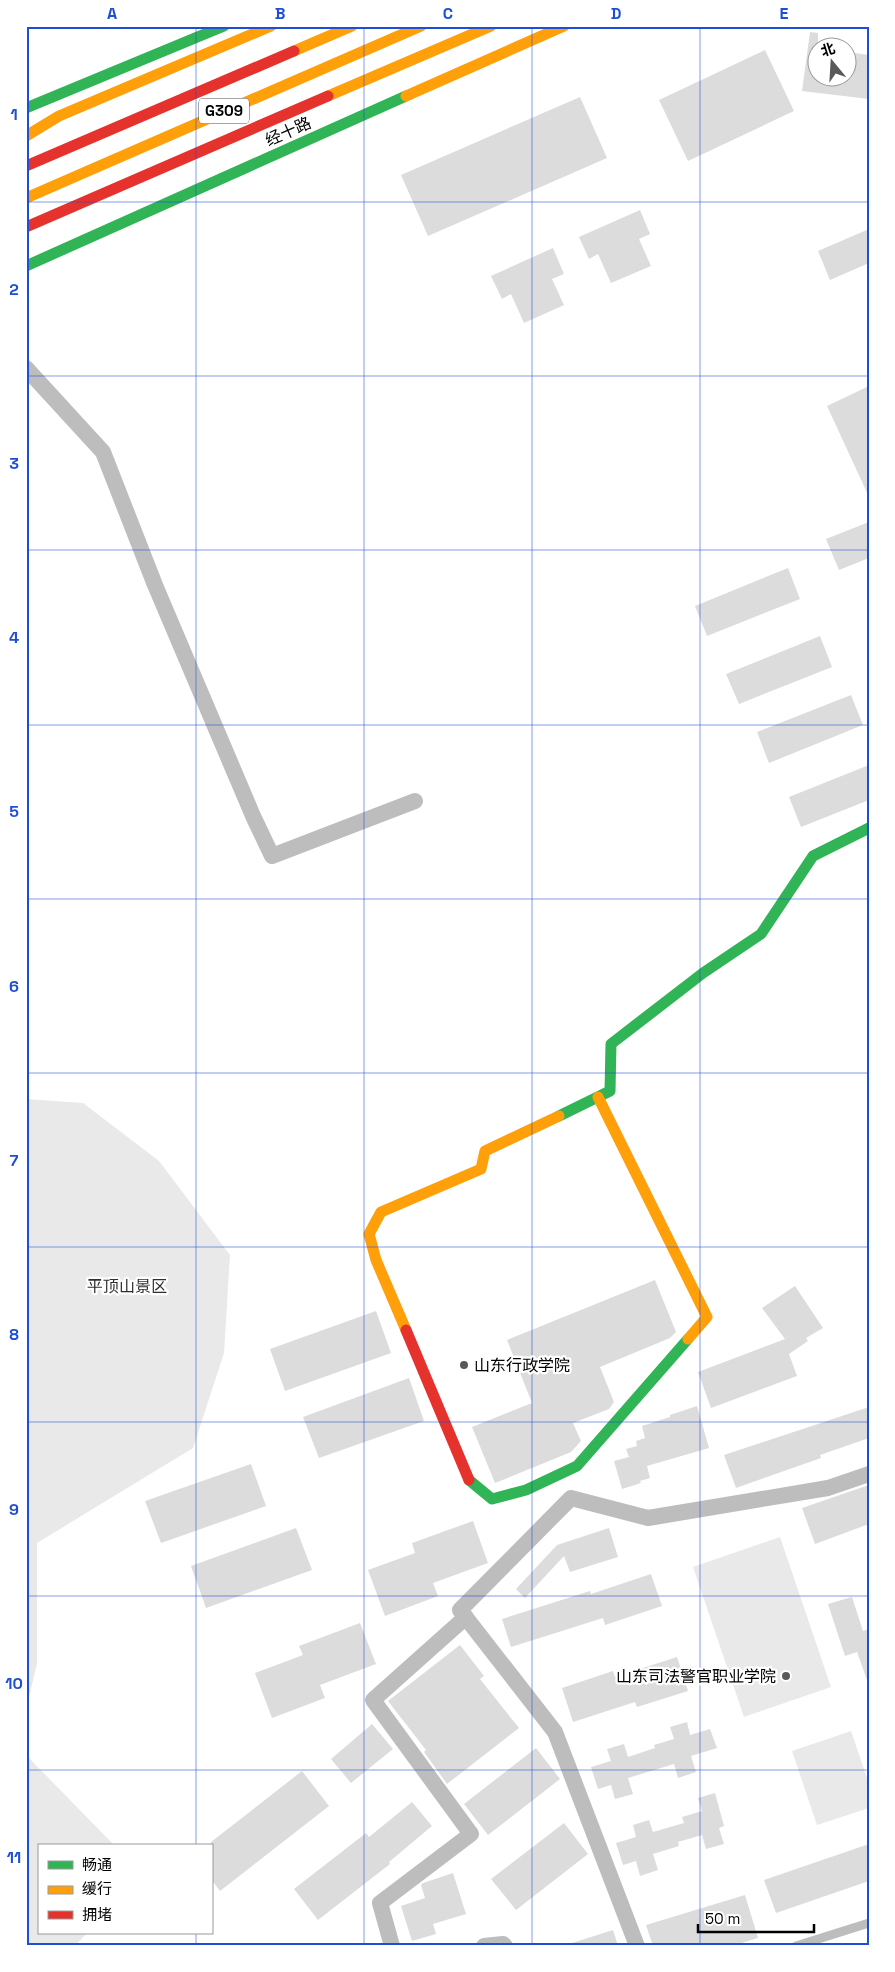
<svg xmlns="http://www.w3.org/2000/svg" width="895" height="1972" font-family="'Space Grotesk','Noto Sans SC',sans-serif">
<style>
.green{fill:#e9e9e9}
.building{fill:#dcdcdc}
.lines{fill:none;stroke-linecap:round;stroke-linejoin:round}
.lane{stroke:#bdbdbd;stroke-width:9}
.street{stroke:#bdbdbd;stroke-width:16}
.fast{stroke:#30b455;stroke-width:11}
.slow{stroke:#ff9f0a;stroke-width:11}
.jam{stroke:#e5322d;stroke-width:11}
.grid{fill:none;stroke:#1d4ed8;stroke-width:1;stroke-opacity:0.55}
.poi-dot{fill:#595959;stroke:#fff;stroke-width:2}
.labels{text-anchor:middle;stroke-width:4.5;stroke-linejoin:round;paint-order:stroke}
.shield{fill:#fff;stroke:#4c4c4c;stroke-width:1}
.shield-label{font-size:15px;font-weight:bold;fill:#000}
.street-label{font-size:16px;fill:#000;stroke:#fff}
.park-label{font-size:16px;fill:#2e2e2e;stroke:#fff}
.poi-label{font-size:16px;fill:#000;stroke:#fff;text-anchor:start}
.neatline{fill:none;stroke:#1d4ed8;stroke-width:2}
.grid-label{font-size:16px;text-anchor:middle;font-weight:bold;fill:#1d4ed8}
</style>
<rect width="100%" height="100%" fill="#fff"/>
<!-- green -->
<path class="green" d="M26,1099L83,1103L159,1161L230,1255L224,1353L193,1448L37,1543V1664L26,1709Z
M780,1537L831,1687L744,1717L693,1567Z
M851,1731L869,1784V1808L817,1825L792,1751Z
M26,1755L115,1846H39V1933H87L75,1946H26Z"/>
<!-- building -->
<path class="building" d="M810,32L818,33V78H848V52L869,55V99L802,91Z
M765,50L794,111L688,161L659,100Z
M580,97L607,158L428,236L401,175Z
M640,210L650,234L639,239L651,266L611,283L598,254L589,259L579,237Z
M869,229V263L830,280L818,251Z
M553,248L564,274L552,279L564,305L524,323L511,294L502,299L491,276Z
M869,386V497L827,406Z
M869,522V558L839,570L826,539Z
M788,568L800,599L707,636L695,606Z
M820,636L832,667L739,704L726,674Z
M851,695L863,725L769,763L757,732Z
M869,765V800L801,827L789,797Z
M655,1280L676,1332L670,1338L600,1367L614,1402L609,1409L573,1423L581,1441L571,1452L495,1483L472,1427L532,1403L507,1340Z
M795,1286L823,1328L806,1338L808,1341L789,1354L797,1376L711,1408L698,1372L785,1339L762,1308Z
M376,1311L391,1353L285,1391L270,1349Z
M409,1378L424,1421L319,1458L303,1417Z
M697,1406L709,1448L647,1466L650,1478L640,1481L641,1483L622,1489L614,1461L629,1457L626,1449L637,1446L636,1441L645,1438L642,1426L670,1417V1415Z
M869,1407V1438L820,1455L821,1458L736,1488L724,1455Z
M251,1464L266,1506L161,1543L145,1501Z
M869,1485V1524L815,1544L802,1508Z
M473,1521L488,1563L433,1583L438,1596L385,1616L368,1570L415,1553L412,1543Z
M296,1528L312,1570L206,1608L191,1566Z
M609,1528L618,1557L570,1572L564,1556L525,1598L516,1589L557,1545Z
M651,1574L662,1606L605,1625L603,1618L511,1647L502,1619L590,1591L591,1594Z
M852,1597L863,1631L869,1629V1680H867L857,1652L845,1656L828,1604Z
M360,1623L376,1664L320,1685L325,1698L272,1718L255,1673L303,1655L299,1646Z
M460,1645L484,1676L480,1679L519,1728L447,1784L424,1752L426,1750L388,1701Z
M677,1657L688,1691L637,1707L635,1702L573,1722L562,1688L613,1671L615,1677Z
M687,1722L690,1735L710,1729L717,1748L691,1756L696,1772L678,1778L674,1764L628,1778L633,1794L615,1799L611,1785L598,1789L591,1767L611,1761L607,1749L624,1744L628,1757L655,1748L654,1745L674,1739L670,1727Z
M372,1724L393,1749L351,1783L331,1759Z
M536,1748L560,1779L488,1835L464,1804Z
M302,1771L329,1806L220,1891L211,1879V1842Z
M715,1793L724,1826L719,1828L724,1844L706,1849L702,1835L678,1842L679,1846L653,1854L658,1870L640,1876L636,1861L623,1865L616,1843L636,1837L633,1825L649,1820L653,1832L684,1823L682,1817L702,1811L698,1798Z
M412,1802L432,1826L389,1862L390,1864L318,1920L294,1889L366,1833L369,1837Z
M564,1823L588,1854L516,1910L491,1879Z
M869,1844V1881L776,1913L764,1880Z
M453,1873L466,1914L433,1924L436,1934L412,1941L401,1906L425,1898L421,1885L423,1883Z
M745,1895L758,1938L732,1946H653L646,1925Z
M613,1930L618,1946H572V1943Z"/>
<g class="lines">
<!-- lane -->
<path class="lane" d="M796,1946L869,1923"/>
<!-- street -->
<path class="street" d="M26,368L103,452L155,585L253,816L272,856L415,801
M392,1946L380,1903L471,1834L373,1700L466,1617
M484,1946L503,1944L505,1946
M637,1946L555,1732L460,1610L571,1498L648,1518L828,1488L869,1474"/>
<!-- fast -->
<path class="fast" d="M26,108L224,26
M26,266L406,96
M559,1116L610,1091L611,1044L703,973L761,934L813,856L869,828
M469,1480L492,1499L526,1490L577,1466L688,1339"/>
<!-- slow -->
<path class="slow" d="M294,51L352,26
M328,96L491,26
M406,96L564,26
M26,136L59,116L271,26
M26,198L421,26
M598,1097L707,1317L688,1339
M406,1330L376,1260L369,1234L381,1212L481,1169L485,1151L559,1116"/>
<!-- jam -->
<path class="jam" d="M26,166L294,51
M26,227L328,96
M406,1330L469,1480"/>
</g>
<!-- grid -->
<path class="grid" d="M196,26V1846M364,26V1946M532,26V1946M700,26V1946M26,202H869M26,376H869M26,550H869M26,725H869M26,899H869M26,1073H869M26,1247H869M26,1422H869M26,1596H869M26,1770H869M196,1933V1946"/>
<!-- markers -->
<g class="poi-dot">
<circle cx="464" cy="1365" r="5"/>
<circle cx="786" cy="1676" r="5"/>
</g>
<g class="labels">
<!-- shield labels -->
<rect class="shield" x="199" y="98.5" width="50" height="25" rx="4"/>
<g class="shield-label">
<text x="224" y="116">G309</text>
</g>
<!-- street labels -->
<g class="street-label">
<text transform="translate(288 131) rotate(-24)" y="6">经十路</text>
</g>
<!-- park labels -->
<g class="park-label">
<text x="127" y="1292">平顶山景区</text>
</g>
<!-- poi labels -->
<g class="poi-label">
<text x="474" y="1371">山东行政学院</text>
<text x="776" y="1682" text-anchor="end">山东司法警官职业学院</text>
</g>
</g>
<!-- border -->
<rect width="895" height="1972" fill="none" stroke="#ffffff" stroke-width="55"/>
<!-- legend -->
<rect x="38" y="1844" width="175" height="90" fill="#ffffff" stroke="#999999"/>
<rect x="48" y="1861" width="25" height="8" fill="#30b455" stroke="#999999"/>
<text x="82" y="1870" font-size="15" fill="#000000">畅通</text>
<rect x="48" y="1886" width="25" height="8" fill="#ff9f0a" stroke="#999999"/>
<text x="82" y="1894" font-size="15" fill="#000000">缓行</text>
<rect x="48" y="1911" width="25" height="8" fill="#e5322d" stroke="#999999"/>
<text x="82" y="1920" font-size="15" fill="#000000">拥堵</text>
<!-- north arrow -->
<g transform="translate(832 62) rotate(342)"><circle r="24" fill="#ffffff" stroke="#999999"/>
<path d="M0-4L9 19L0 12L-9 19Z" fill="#595959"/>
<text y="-8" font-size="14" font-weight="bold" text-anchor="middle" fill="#000000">北</text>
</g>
<!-- scale -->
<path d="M698 1924v8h116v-8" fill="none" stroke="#000000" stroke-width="2.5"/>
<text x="705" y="1924" font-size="15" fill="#000000" stroke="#ffffff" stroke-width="4" paint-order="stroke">50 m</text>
<rect x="28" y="28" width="840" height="1916" class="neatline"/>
<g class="grid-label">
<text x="112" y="19">A</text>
<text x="280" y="19">B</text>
<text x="448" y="19">C</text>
<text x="616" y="19">D</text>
<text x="784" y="19">E</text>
<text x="14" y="120">1</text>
<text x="14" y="295">2</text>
<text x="14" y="469">3</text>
<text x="14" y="643">4</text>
<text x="14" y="817">5</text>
<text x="14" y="992">6</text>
<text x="14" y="1166">7</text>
<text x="14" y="1340">8</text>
<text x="14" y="1515">9</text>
<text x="14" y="1689">10</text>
<text x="14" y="1863">11</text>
</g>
</svg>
